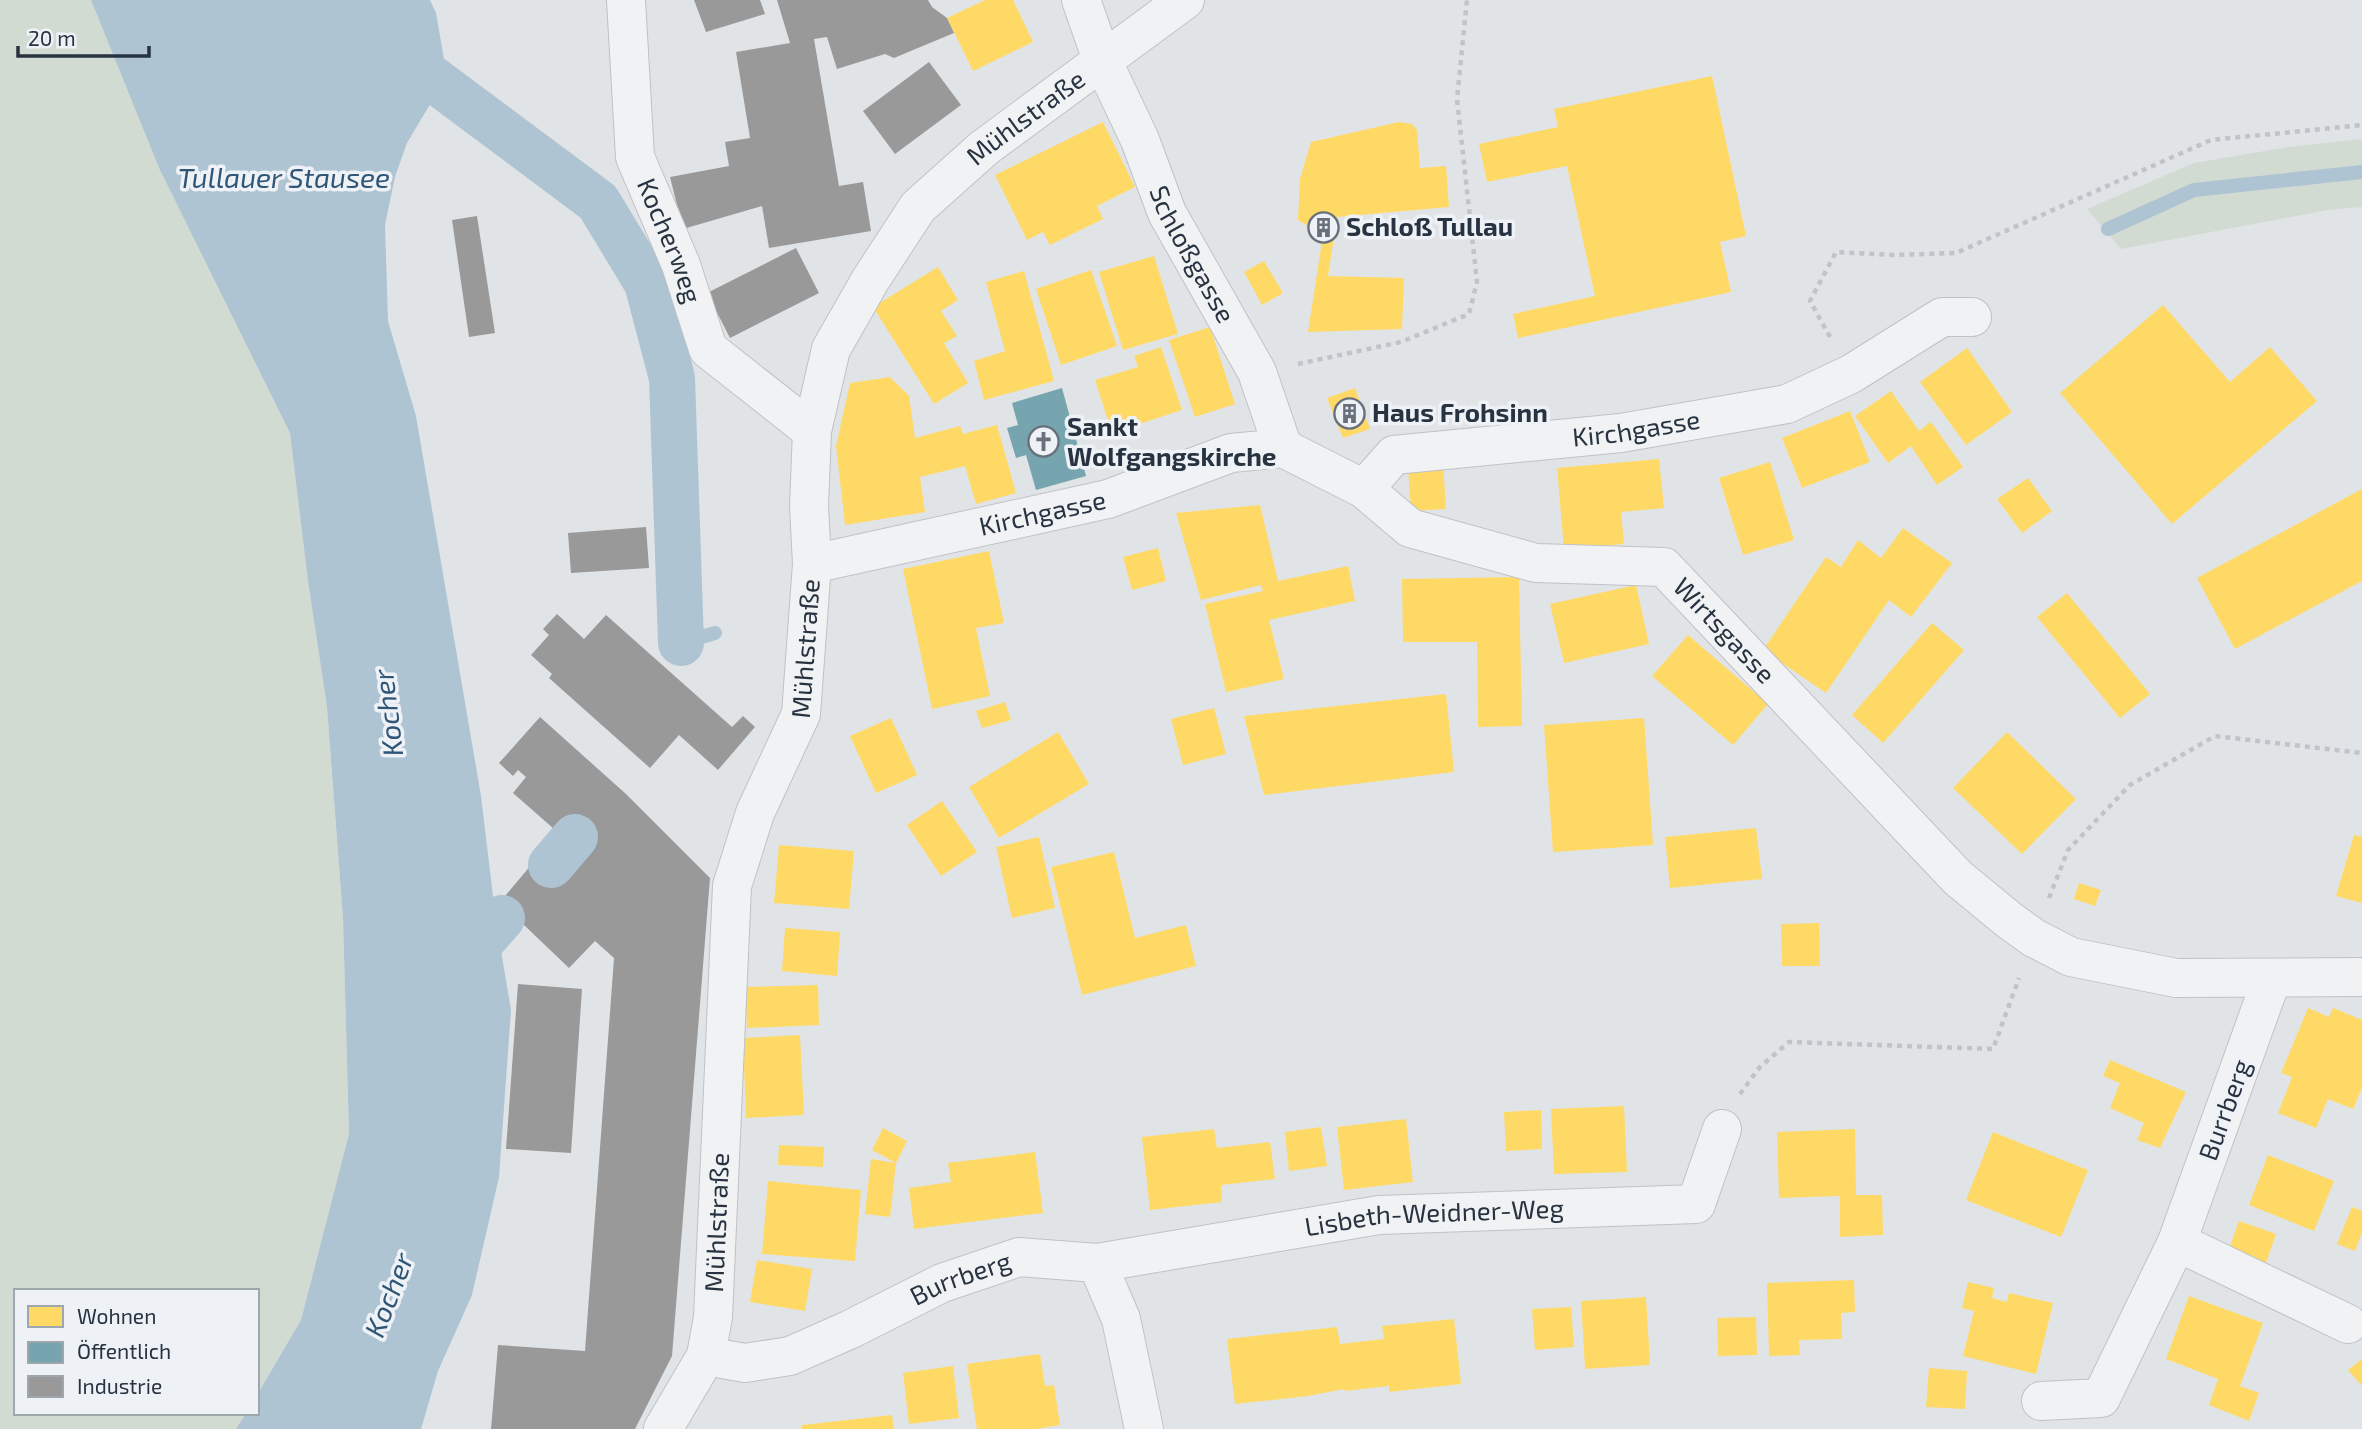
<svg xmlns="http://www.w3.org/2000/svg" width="2362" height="1429" font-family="'Exo 2',sans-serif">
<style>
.green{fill:#d2dbd1}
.water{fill:#aec4d3}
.homes{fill:#ffd966}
.public{fill:#76a5af}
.industry{fill:#999}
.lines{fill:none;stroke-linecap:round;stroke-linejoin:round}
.stream{stroke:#aec4d3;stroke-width:14}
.canal{stroke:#aec4d3;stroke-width:46}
.minor-casing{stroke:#bfc2c5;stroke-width:40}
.path{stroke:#c0c3c7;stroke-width:4.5;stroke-dasharray:5 5;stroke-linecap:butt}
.minor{stroke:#f1f2f3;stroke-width:38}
.labels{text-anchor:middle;stroke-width:7;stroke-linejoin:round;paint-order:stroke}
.street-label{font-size:26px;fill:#273341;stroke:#eef2f6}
.poi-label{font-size:26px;font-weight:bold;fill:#273341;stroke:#eef2f6;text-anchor:start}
.water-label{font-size:28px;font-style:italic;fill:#2f5677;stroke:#eef2f6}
</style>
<rect width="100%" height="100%" fill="#e1e4e7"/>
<!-- green -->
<path class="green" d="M0,0H91L159,168L290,433L308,581L327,708L343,918L349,1134L301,1320L257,1395V1291H16V1413H246L236,1429H0Z
M2362,139V207L2328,210L2121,249L2087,209L2194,163L2288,147Z"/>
<!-- water -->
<path class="water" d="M91,0H430L436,13L445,65L435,96L407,143L395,177L385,225L388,321L416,416L481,796L496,921L511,1010L499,1177L472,1295L438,1371L421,1429H236L246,1413H257V1395L301,1320L349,1134L343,918L327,707L308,581L290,433L159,168Z"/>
<!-- homes -->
<path class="homes" d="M985,0H1013L1033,42L973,71L947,18Z
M1712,76L1746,236L1720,242L1731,292L1518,338L1513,314L1595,296L1567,166L1487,182L1479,144L1558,127L1554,109Z
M1103,122L1135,187L1097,206L1103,219L1050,245L1043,232L1027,240L995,175Z
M1399,122L1412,124L1417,130L1420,168L1446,166L1449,207L1337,217L1328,276L1404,278L1402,329L1308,332L1323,235L1298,220L1300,179L1311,142Z
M1154,256L1178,334L1123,350L1099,272Z
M1264,261L1283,293L1262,305L1244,272Z
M938,267L958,300L941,311L957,336L944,343L968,383L934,404L873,307Z
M1091,270L1117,346L1061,365L1036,289Z
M1024,271L1054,381L984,400L974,361L1005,351L986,282Z
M2163,305L2230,382L2270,347L2317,401L2172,524L2060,393Z
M1210,327L1235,404L1195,417L1169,340Z
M1161,347L1182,410L1112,433L1095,380L1138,367L1134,356Z
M1967,348L2012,412L1966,445L1920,382Z
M890,377L909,396L915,438L960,426L963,434L997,425L1016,493L976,504L965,466L920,477L925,512L845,525L836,446L850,383Z
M1355,388L1370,429L1343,438L1327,398Z
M1891,391L1919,431L1931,422L1963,467L1937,485L1911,446L1888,463L1855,416Z
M1850,411L1870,462L1802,488L1782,438Z
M1659,459L1664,508L1621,512L1624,544L1564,549L1557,468Z
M1770,462L1794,540L1743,555L1719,478Z
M1443,464L1446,509L1411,511L1408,466Z
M2028,478L2052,511L2022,533L1997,499Z
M2362,489V581L2235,649L2197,578Z
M1260,505L1278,581L1348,566L1355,601L1269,620L1284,679L1226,692L1205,604L1263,591L1261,585L1201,600L1176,513Z
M1903,528L1952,563L1911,617L1889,600L1826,693L1763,650L1826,557L1841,567L1858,540L1881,558Z
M1158,548L1166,581L1132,590L1123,557Z
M989,551L1004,623L976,628L990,696L932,709L903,569Z
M1519,577L1522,726L1478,727L1477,642H1403L1402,579Z
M1636,585L1649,644L1564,663L1550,604Z
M2067,593L2150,694L2120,718L2037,617Z
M1932,623L1964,650L1883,743L1852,715Z
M1688,635L1768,704L1733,745L1652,676Z
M1446,694L1454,772L1264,795L1244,716Z
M1005,702L1011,720L982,728L976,711Z
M1214,708L1226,754L1183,765L1171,719Z
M891,718L917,775L876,793L850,736Z
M1644,718L1653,845L1553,852L1544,725Z
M1058,732L1089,784L999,838L969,787Z
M2007,732L2076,799L2022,854L1953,788Z
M942,801L977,852L941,876L907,825Z
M1756,828L1762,879L1670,888L1665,837Z
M2354,835L2362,837V903L2336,896Z
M1039,837L1055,908L1012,918L996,847Z
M779,845L854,851L849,909L774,903Z
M1114,852L1135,938L1186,925L1196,966L1082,995L1051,867Z
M2079,883L2101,890L2095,906L2074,899Z
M1819,923L1820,966H1782L1781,924Z
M785,928L840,932L837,976L782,971Z
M818,985L819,1025L747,1028L745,987Z
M2308,1008L2329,1017L2333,1008L2362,1020V1088L2353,1109L2328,1099L2316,1128L2278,1113L2292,1077L2281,1073Z
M800,1035L804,1115L746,1118L743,1038Z
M2110,1060L2186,1092L2160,1148L2137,1140L2144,1123L2110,1108L2120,1083L2103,1076Z
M1624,1106L1627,1172L1554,1174L1551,1109Z
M1541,1110L1542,1149L1506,1151L1504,1112Z
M1406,1119L1413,1182L1344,1190L1337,1127Z
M1321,1127L1327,1166L1289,1171L1285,1132Z
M883,1128L907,1141L896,1163L890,1217L865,1214L871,1159L896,1163L872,1150Z
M1214,1129L1217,1148L1270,1142L1275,1179L1221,1185L1222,1202L1150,1210L1142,1137Z
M1855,1129L1856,1195H1882L1883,1235L1840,1237V1196L1779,1198L1777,1132Z
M1993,1132L2088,1170L2061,1237L1966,1200Z
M779,1145L824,1147L823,1167L778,1165Z
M1035,1152L1043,1213L914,1229L909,1188L951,1182L948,1163Z
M2268,1155L2334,1181L2314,1231L2249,1205Z
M768,1181L861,1190L855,1261L762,1254Z
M2352,1207L2362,1211V1232L2355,1251L2337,1244Z
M2239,1221L2276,1234L2266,1263L2229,1249Z
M757,1260L812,1269L805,1311L750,1302Z
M1854,1280L1855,1312L1841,1313L1842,1339L1799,1340L1800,1355L1769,1356L1767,1283Z
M1968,1282L1994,1288L1992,1298L2007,1302L2009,1293L2053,1303L2036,1374L1963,1356L1974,1311L1962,1308Z
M2189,1296L2263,1323L2240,1386L2259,1393L2249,1421L2209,1405L2218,1379L2166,1359Z
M1646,1297L1650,1365L1585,1369L1581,1301Z
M1571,1307L1574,1347L1535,1350L1532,1309Z
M1756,1317L1757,1355L1718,1356L1717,1318Z
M1454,1319L1461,1384L1389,1392V1386L1345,1391L1344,1389L1308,1396L1235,1404L1227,1339L1337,1327L1340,1344L1384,1339L1382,1326Z
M1040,1354L1045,1386L1054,1385L1060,1425L1036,1429H977L967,1364Z
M2362,1359V1386L2348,1370Z
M953,1366L959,1418L909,1424L903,1373Z
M1929,1368L1967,1371L1965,1409L1926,1407Z
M892,1415L894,1429H802V1425Z"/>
<!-- public -->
<path class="public" d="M1062,388L1086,476L1036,490L1026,455L1016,458L1007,428L1018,425L1012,403Z"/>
<!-- industry -->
<path class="industry" d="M694,0H760L765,14L706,32Z
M777,0H928L932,7L947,18L954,33L894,58L885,54L837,69L827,37L814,39L839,186L863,182L871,231L769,248L762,206L683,229L670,177L729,166L725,142L750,138L736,52L790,43Z
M929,62L961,105L895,154L863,111Z
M477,216L495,333L469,337L452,220Z
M796,248L819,293L730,338L707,293Z
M646,527L649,568L571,573L568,533Z
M557,614L584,639L606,615L732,727L743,716L755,727L718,770L679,735L650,768L549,678L552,674L531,655L549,635L543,629Z
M540,717L626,794L710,878L672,1356L635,1429H491L498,1345L585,1351L614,958L595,941L569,968L500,902L537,858L554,874L591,834L576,821L562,836L513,793L526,777L518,770L513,776L499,763Z
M518,984L582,989L571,1153L506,1149Z"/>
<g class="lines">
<!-- stream -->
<path class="stream" d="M2108,229L2194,190L2362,172
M681,643L715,633"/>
<!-- canal -->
<path class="canal" d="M327,0L598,202L647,283L672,378L681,643
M551,865L575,837
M455,971L502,918"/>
<defs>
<g id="minor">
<path id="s1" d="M626,0L635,157L681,265L708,349L812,431"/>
<path id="s2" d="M1081,0L1102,60L1140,140L1167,213L1257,372L1283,448"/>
<path id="s3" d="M1364,489L1394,455L1621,433L1787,404L1851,374L1942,317H1972"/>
<path id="s4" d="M812,564L1108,499L1231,453L1283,448L1364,489L1410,528L1536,563L1664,567L1958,878L2009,920L2034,938L2071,957L2176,978L2362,977"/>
<path d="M2272,978L2177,1242L2348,1324"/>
<path id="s5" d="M1097,1263L1379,1215L1696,1204L1722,1129"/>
<path id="s6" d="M706,1356L745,1363L790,1356L851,1329L942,1283L1019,1257L1097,1263L1121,1319L1144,1429"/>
<path d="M2041,1401L2101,1398L2177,1242"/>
<path id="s7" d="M663,1429L706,1356L713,1317L732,886L755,813L801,714L812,564L809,506L812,431L831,349L871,279L918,207L984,148L1185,0"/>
</g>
</defs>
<!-- minor casing -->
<use href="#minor" class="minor-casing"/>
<!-- path -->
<path class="path" d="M1830,337L1810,301L1836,252L1893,255L1956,253L2211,140L2362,125
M1298,364L1401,342L1469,314L1477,282L1457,99L1467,0
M2049,898L2068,850L2130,785L2215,736L2362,753
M1740,1094L1760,1067L1789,1042L1993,1049L2019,978"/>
<!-- minor -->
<use href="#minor" class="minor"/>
</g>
<!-- icons -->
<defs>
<symbol id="building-ring" viewBox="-11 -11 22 22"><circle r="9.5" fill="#eef2f6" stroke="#68717b" stroke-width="1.5"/><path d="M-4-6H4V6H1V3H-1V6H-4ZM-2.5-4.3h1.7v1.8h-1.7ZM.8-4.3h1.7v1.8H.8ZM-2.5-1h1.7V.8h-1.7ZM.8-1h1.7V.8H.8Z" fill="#68717b"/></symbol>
<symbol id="church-ring" viewBox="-11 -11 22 22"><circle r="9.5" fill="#eef2f6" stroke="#68717b" stroke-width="1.5"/><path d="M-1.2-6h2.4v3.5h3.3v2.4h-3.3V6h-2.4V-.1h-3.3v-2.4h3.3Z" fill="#68717b"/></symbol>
</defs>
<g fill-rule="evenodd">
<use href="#building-ring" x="1306" y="210" width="35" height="35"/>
<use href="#building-ring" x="1332" y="396" width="35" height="35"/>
<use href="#church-ring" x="1026" y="424" width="35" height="35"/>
</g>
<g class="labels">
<!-- street labels -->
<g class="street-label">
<text dy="9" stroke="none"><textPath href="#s7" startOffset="1416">Mühlstraße</textPath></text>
<text dy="9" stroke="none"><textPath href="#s1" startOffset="248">Kocherweg</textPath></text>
<text dy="9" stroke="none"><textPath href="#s2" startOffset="278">Schloßgasse</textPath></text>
<text dy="9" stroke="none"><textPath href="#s3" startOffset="289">Kirchgasse</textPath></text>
<text dy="9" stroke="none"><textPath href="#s4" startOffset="236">Kirchgasse</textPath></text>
<text dy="9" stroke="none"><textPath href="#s4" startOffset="984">Wirtsgasse</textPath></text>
<text dy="9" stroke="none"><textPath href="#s7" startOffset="807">Mühlstraße</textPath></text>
<text transform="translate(2225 1110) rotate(-70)" y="9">Burrberg</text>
<text dy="9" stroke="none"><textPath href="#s5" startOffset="341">Lisbeth-Weidner-Weg</textPath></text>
<text dy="9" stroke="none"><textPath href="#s7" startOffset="219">Mühlstraße</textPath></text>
<text dy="9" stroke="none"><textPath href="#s6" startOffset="273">Burrberg</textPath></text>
</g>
<!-- poi labels -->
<g class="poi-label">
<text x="1346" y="236">Schloß Tullau</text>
<text x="1372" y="422">Haus Frohsinn</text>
<text x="1067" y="436">Sankt<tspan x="1067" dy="30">Wolfgangskirche</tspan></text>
</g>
<!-- water labels -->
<g class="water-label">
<text x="284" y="188">Tullauer Stausee</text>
<text transform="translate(388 713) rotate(-97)" y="10">Kocher</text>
<text transform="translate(389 1295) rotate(-69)" y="10">Kocher</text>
</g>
</g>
<!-- legend -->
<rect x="14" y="1289" width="245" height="126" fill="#eef2f6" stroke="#9ea6ae" stroke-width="2"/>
<rect x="28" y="1306" width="35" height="21" fill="#ffd966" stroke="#9ea6ae" stroke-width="2"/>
<text x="77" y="1324" font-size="21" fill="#273341">Wohnen</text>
<rect x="28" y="1342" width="35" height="21" fill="#76a5af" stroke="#9ea6ae" stroke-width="2"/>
<text x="77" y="1359" font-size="21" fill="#273341">Öffentlich</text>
<rect x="28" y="1376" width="35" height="21" fill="#999999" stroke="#9ea6ae" stroke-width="2"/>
<text x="77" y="1394" font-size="21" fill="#273341">Industrie</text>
<!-- scale -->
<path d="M18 46v10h131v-10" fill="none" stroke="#273341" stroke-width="3.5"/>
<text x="28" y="46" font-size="21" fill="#273341" stroke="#eef2f6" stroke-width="5" paint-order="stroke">20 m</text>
</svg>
